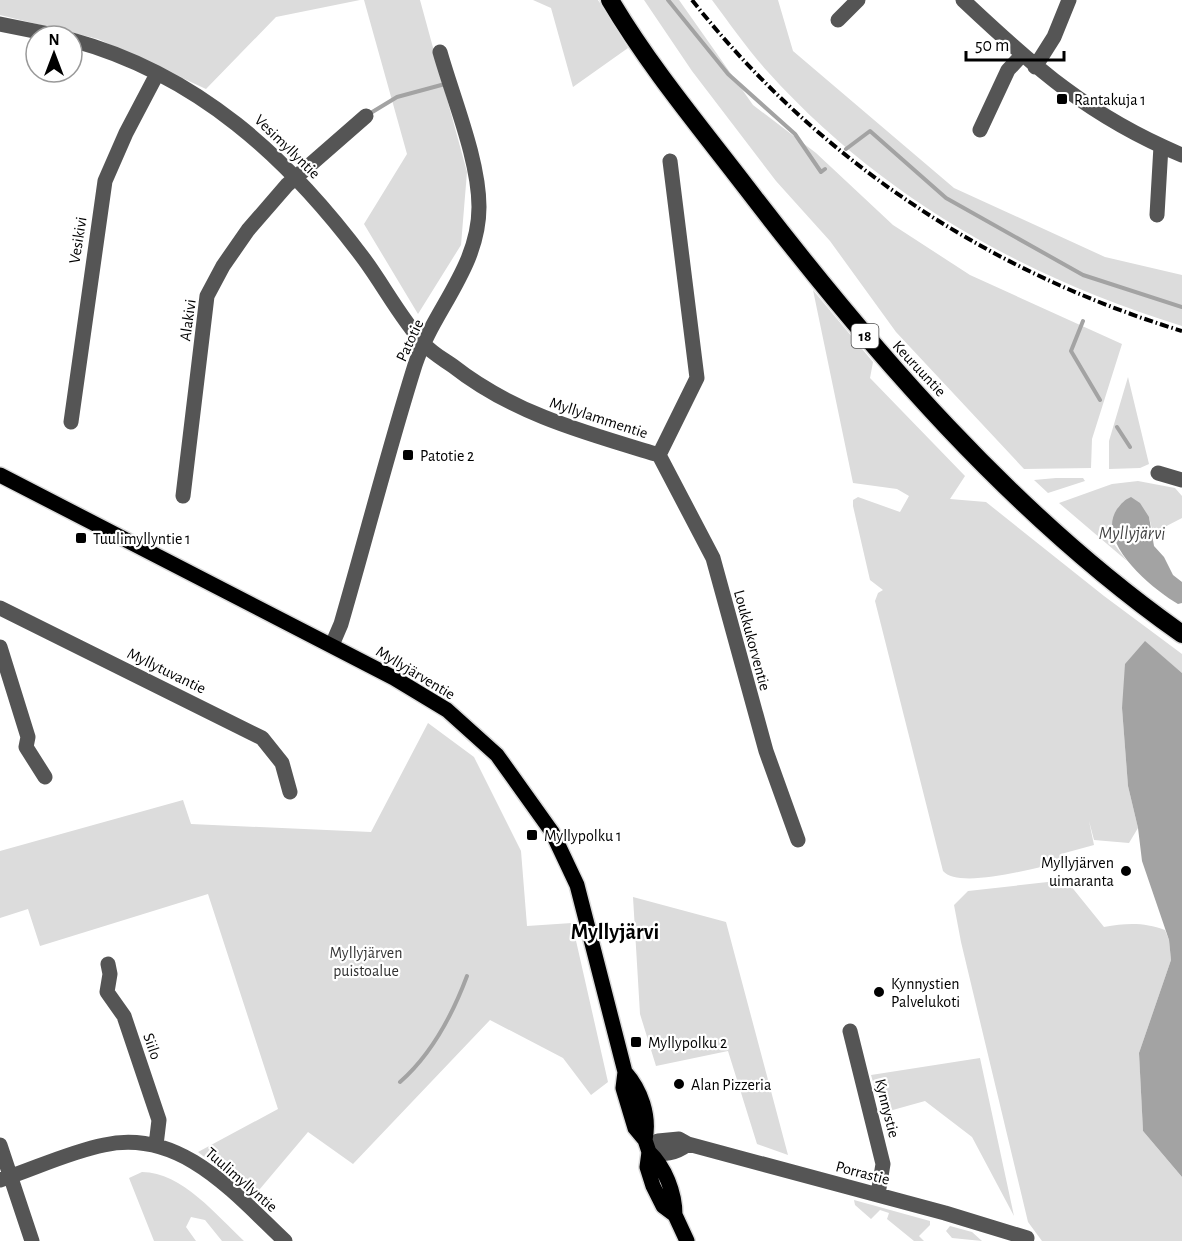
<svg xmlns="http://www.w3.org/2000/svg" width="1182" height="1241" font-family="'Alegreya Sans',sans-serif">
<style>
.green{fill:#dcdcdc}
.water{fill:#a3a3a3}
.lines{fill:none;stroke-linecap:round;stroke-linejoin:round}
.stream{stroke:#a3a3a3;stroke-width:4}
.major-casing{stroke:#dbdbdb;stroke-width:18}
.highway-casing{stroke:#dbdbdb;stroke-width:21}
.minor{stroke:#555;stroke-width:15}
.major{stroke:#000;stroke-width:15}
.highway{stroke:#000;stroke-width:18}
.rail{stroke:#000;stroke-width:4;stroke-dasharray:9 3 1.5 3;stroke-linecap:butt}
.poi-dot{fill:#000;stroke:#fff;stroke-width:2}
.labels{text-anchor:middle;stroke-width:4.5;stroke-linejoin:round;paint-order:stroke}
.shield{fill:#fff;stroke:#4c4c4c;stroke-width:1.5}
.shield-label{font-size:15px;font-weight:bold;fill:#000}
.poi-label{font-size:16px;fill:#000;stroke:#fff;text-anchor:start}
.street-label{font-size:16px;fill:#000;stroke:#fff}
.park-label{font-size:16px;fill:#333;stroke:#fff}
.water-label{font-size:18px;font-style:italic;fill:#444;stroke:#fff}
.district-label{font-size:22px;font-weight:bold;fill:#000;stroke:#fff}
</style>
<rect width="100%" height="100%" fill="#fff"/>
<!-- green -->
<path class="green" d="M0,0H360L276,17L206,89L98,39L0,15Z
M364,0H420L467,172L461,245L418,314L364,224L407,154Z
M533,0H598L628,48L573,87L551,8Z
M644,0H679L753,105L816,153L893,225L970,275L1122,344L1092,439L1091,468L1024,469L896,332L830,241L776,181L692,71Z
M712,0H778L793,51L954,188L1105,257L1182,275V326C1022,276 881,197 768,72C748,50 730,24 712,0Z
M813,290L873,362L870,378L965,476L950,499L986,502L1104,596L1182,654V673L1145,642L1122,708L1128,786L1138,828L1129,843L1094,840L1089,821L1094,845L1061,854L1063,862C1038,867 959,890 943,871L875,601L878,593L883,590L870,580L853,506V500L858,497L900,512L909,496L897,489L853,483Z
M1128,377L1149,464L1140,468L1109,469V441Z
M1056,478H1083L1085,481L1048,493L1034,480Z
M1138,481L1175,488L1182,496V518L1153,533L1149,517L1114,544L1127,561L1059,503L1112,484Z
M428,723L474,757L521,851L527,926L572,923L608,1082L591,1095L563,1058L490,1020L353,1164L308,1132L254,1196L198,1152L278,1109L208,894L40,946L28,909L0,918V851L183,800L191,824L371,832Z
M1066,880L1104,927C1126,923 1144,922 1165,930L1169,940L1171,960L1139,1053L1143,1131L1182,1177V1241H1042L1028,1222L961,942L954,905L968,891Z
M633,897L726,922L788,1155L757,1144L728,1051L656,1066L640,1014Z
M980,1058L1014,1216L972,1137L925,1101L882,1113L871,1075Z
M142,1172C182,1172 217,1216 244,1241H222L205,1220L191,1217L186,1227L196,1241H154L129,1178Z
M854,1200L930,1221V1225L919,1236L924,1241H914L887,1219L889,1213L880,1210L871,1219L855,1205Z
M950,1226L972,1232L982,1241L952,1238L946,1231Z"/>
<!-- water -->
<path class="water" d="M1131,497L1140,503L1149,517L1154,546L1164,557L1173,575L1182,582V603L1178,604C1152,589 1095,542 1117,509C1122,503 1124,500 1131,497Z
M1145,641L1182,673V1177L1143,1131L1139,1053L1171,960L1169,940L1142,861L1138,828L1128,786L1122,708L1125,664Z"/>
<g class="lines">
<!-- stream -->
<path class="stream" d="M668,0L728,74L795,134L821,172L825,169
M369,114L397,97L445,84
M846,149L870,131L946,198L1083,275L1182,307
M1083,321L1071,351L1100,400
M1117,427L1130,447
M400,1082C432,1054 452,1016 467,976"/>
<defs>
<path id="major" d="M0,475L394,678L447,710L497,755L552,832L577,885L625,1072L623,1088L635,1128L645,1140L649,1152L647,1167L653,1186L663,1206L675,1215L687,1241
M625,1072C641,1090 650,1116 645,1140
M649,1152C665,1167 675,1193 675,1215"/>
<path id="highway" d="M610,0C649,66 700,127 746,187C871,350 1013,515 1182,634"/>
</defs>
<!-- major casing -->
<use href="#major" class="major-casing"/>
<!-- highway casing -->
<use href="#highway" class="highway-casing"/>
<!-- minor -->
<path class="minor" d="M963,0C1034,67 1090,117 1182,155
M838,20L858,0
M0,24L59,36
M72,40C197,74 288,157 364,259C384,286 401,319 424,344C432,353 443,359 453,366C514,414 586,433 659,455
M1035,67L1054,37L1069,0
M980,130L1008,70L1022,55
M1157,215L1161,146
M71,422L105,181L126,133L157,74
M659,455L713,558L766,751L798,840
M659,455L697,378L670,161
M1158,473L1182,480
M183,496L207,296L223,266L248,230L287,185L366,116
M0,608L262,738L282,763L290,792
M332,645L341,624C366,538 388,451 415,365C433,310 479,268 479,207C479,160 453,98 440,52
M0,647L28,737L26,747L45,777
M108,964L110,974L107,992L124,1016L159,1120L156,1145
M850,1031L883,1164L878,1194
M688,1144C675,1154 664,1155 649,1152L658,1141L679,1139L688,1144L945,1213L1027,1238
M0,1145L32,1241
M0,1180C34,1169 69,1152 104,1145C181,1128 235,1194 285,1241"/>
<!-- major -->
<use href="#major" class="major"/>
<!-- highway -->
<use href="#highway" class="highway"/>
<!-- rail -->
<path class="rail" d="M692,0C818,160 988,272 1182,331"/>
</g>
<!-- markers -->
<g class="poi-dot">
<rect x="1056" y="93" width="12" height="12" rx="3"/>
<rect x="402" y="449" width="12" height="12" rx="3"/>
<rect x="75" y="532" width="12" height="12" rx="3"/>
<rect x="526" y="829" width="12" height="12" rx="3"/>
<circle cx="1126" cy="871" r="6"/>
<circle cx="879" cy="992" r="6"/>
<rect x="630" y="1036" width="12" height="12" rx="3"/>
<circle cx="679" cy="1084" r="6"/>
</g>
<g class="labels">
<!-- shield labels -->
<rect class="shield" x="851.5" y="324" width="27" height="24" rx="4.5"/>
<g class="shield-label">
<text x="865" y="341">18</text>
</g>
<!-- poi labels -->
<g class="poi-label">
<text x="1074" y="105">Rantakuja 1</text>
<text x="420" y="461">Patotie 2</text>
<text x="93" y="544">Tuulimyllyntie 1</text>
<text x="544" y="841">Myllypolku 1</text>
<text x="1114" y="868" text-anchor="end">Myllyjärven<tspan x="1114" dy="18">uimaranta</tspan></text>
<text x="891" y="989">Kynnystien<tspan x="891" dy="18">Palvelukoti</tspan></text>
<text x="648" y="1048">Myllypolku 2</text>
<text x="691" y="1090">Alan Pizzeria</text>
</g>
<!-- street labels -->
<g class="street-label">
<text transform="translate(288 146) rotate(44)" y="6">Vesimyllyntie</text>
<text transform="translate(77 240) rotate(-81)" y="6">Vesikivi</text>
<text transform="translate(187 320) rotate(-82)" y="6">Alakivi</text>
<text transform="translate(409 340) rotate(-65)" y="6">Patotie</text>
<text transform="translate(920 368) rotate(47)" y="6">Keuruuntie</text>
<text transform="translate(599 417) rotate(18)" y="6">Myllylammentie</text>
<text transform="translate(753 640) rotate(75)" y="6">Loukkukorventie</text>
<text transform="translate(167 670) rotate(26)" y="6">Myllytuvantie</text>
<text transform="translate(416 672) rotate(31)" y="6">Myllyjärventie</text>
<text transform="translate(153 1046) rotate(71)" y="6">Siilo</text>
<text transform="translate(888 1108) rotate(76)" y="6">Kynnystie</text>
<text transform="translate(863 1172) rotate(15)" y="6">Porrastie</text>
<text transform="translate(242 1179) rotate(41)" y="6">Tuulimyllyntie</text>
</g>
<!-- park labels -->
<g class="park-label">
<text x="366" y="958">Myllyjärven<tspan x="366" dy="18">puistoalue</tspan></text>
</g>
<!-- water labels -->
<g class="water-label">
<text x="1132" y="539">Myllyjärvi</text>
</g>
<!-- district labels -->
<g class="district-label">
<text x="615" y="939">Myllyjärvi</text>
</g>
</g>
<!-- north arrow -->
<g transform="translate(54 54)"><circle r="28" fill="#ffffff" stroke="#999999" stroke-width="1.5"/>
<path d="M0-4.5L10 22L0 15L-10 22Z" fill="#000000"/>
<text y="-9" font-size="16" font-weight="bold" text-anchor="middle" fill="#000000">N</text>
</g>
<!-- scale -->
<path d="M966 51v9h98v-9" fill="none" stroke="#000000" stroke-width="3"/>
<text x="975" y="51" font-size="18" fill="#000000" stroke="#ffffff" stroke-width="4.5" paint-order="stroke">50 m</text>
</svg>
